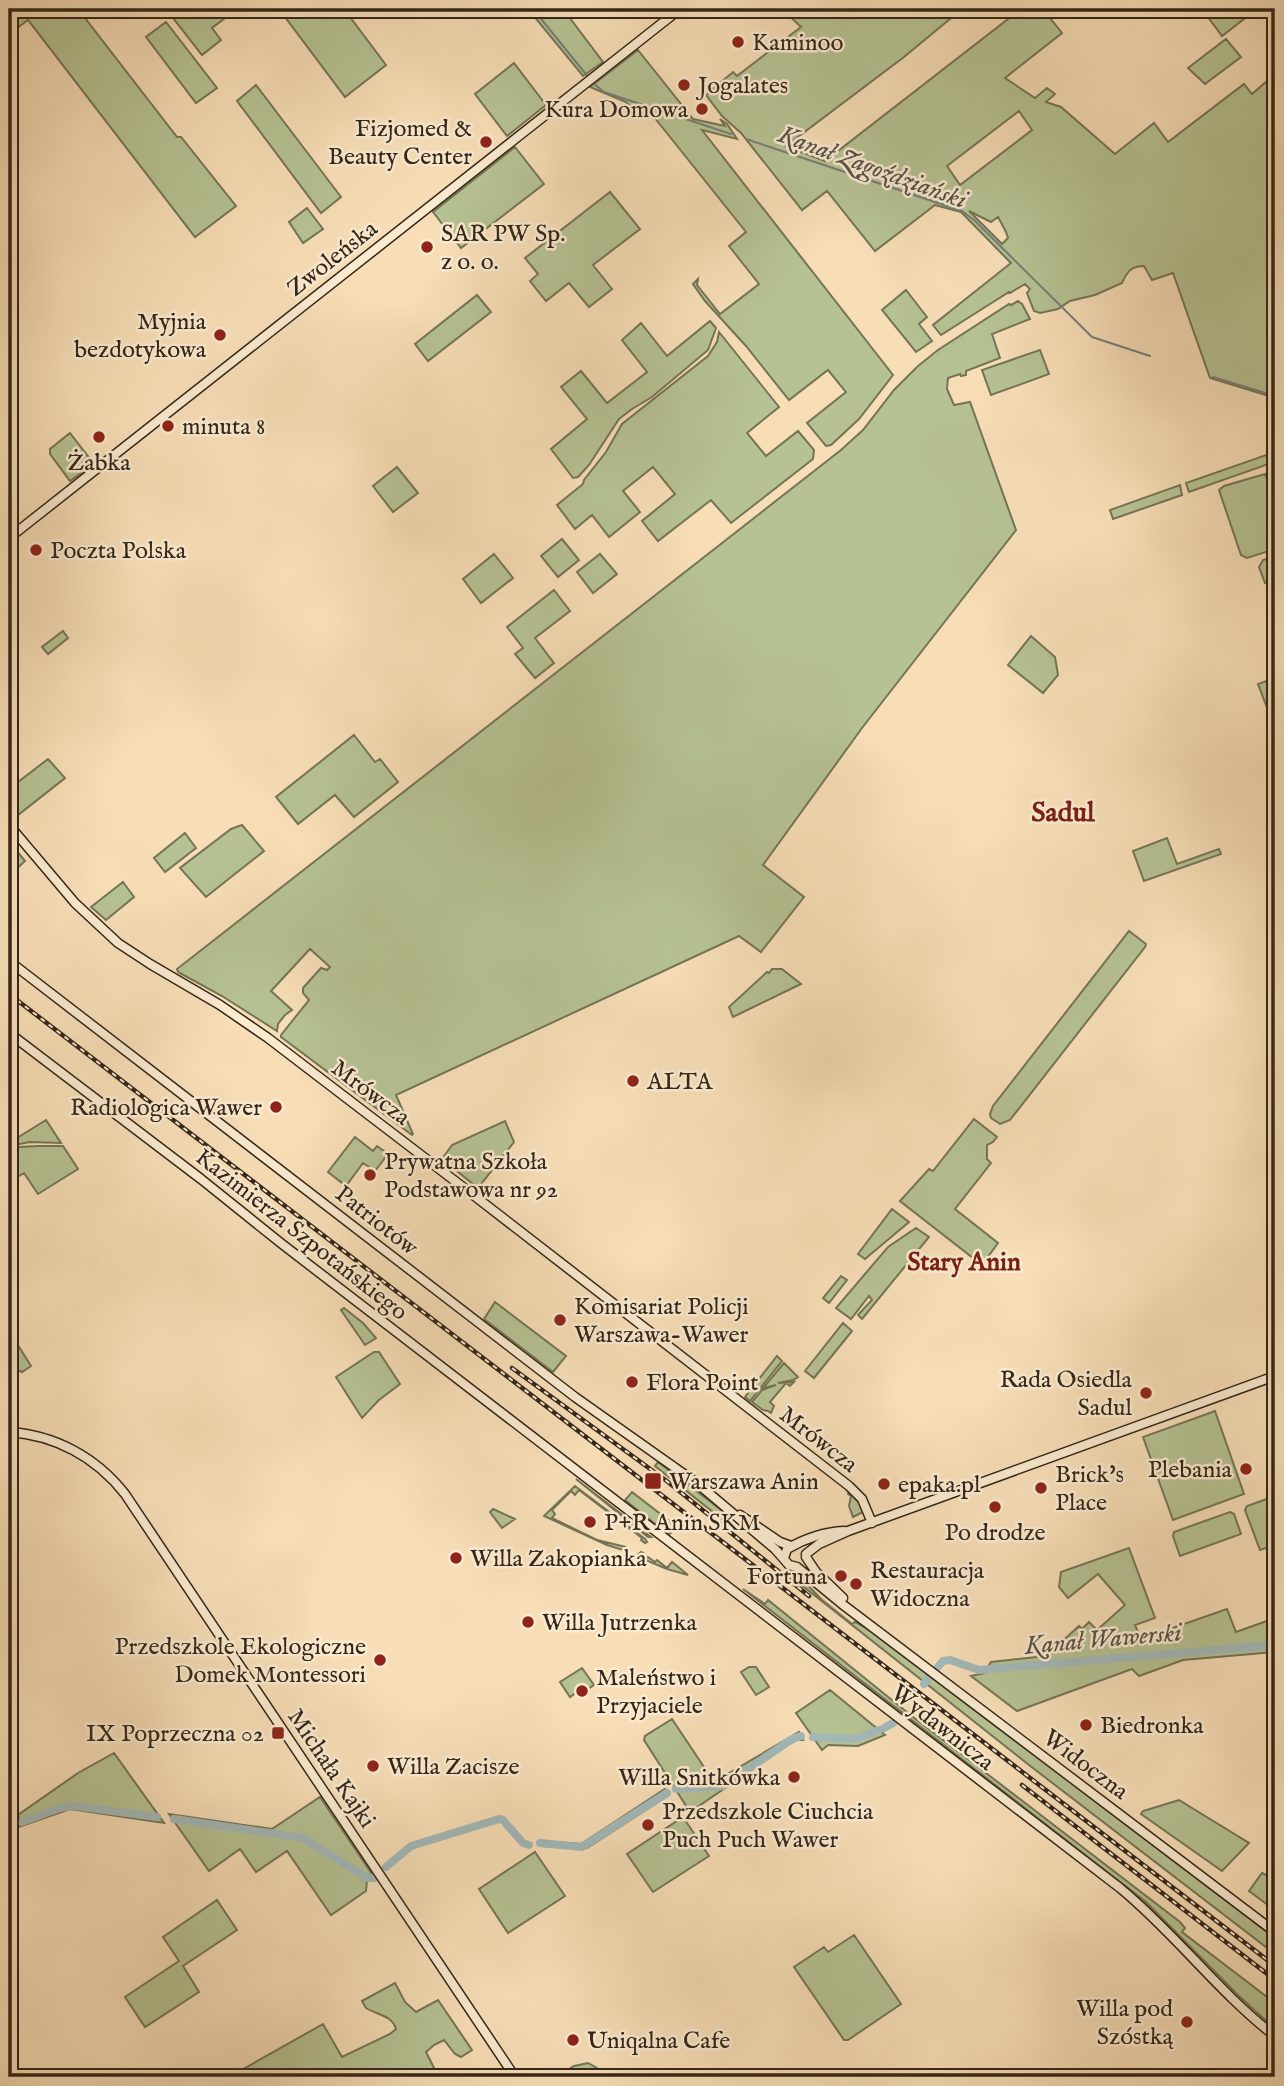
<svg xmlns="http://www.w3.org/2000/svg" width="1284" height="2086" font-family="'IM FELL English',serif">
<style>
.green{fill:#b6c293;stroke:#757456;stroke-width:2;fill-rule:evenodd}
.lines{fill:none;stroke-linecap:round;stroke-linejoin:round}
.stream{stroke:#767e79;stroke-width:2}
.canal{stroke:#a2b9b9;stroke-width:8}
.secondary-casing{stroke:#342618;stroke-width:11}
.secondary{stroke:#faead0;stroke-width:8}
.rail-casing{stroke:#342618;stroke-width:4.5}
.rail{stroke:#faead0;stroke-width:2;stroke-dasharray:5;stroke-linecap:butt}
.poi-dot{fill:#8f2418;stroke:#faead0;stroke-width:2.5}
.labels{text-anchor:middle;stroke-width:5;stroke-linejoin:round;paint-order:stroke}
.poi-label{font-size:24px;fill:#342618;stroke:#faead0;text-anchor:start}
.street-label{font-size:24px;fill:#342618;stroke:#faead0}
.water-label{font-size:26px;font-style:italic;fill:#555248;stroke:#faead0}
.neighbourhood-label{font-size:26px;font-weight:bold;fill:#7a1f14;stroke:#faead0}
.quarter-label{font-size:28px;font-weight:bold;fill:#7a1f14;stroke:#faead0}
</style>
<rect width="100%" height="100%" fill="#f7deb7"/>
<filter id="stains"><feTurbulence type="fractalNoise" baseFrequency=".00286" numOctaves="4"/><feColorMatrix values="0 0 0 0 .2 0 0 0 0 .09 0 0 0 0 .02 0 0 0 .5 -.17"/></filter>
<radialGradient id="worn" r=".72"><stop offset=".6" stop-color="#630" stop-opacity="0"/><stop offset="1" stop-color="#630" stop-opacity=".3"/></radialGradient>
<!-- green -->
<path class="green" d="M9,9H78L170,128L177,137H181L236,206L195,237L28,20L9,34Z
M166,9H237L212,28L221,40L202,55Z
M279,9H344L386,65L345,97Z
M528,9H563L603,62L583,76Z
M782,9H962L904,57L786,146L825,161L1021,9H1040L1044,14L1046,13L1062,33L1005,78L1035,98L1047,88L1055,94L1046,102L1061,107L1115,154L1154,123L1168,142L1244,84L1252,94L1275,74V398L1210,378L1173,273L1152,280L1144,266C1131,266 1127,272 1122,283L1095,295L1070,301L1058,309L1040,313L1034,311L1027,293L1030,289L1025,284L1010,293L1009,292L941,335L933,325L1011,263L961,212L935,205L875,251L827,191L802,210L741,133L722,116L706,95L733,72L737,76L801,27ZM1019,111L1032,130L960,185L947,166ZM969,211L991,222L998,217L1006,232L1008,238L1002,244Z
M1202,9H1257L1222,36Z
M166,22L217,88L196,103L146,37Z
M1226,39L1241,57L1205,84L1188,68Z
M638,50L693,119L725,126L720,119L727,124L737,139L702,130L893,375L859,419L831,445L826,446L807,423L846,392L828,370L789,400L746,346L705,301L693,284L698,279L697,285L720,314L759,284L729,246L746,232L654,117L635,111L626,102L590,87Z
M514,63L546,105L507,136L475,94Z
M256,85L341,197L321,213L237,101Z
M515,147L544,184L461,248L433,212Z
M610,192L640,229L593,265L612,289L589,307L569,283L546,301L530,281L538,274L525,258Z
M307,208L323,229L303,243L289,222Z
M906,290L927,317L919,324L932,341L916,352L882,310Z
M477,295L491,312L428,361L415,344Z
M1018,301L1022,304L1030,319L992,334L1000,358L966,371V375L961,376L960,374L948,378L947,389L954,405L970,402L1016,530L862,728L763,865L804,897L761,952L739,936L396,1095L413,1134L412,1135L281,1037V1035L309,1000L303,993V988L321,968L327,970L330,967L310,949L271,991L292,1010L285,1015L278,1024L277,1031L222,996L178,972L177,969L841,450L863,430L894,390L918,366L938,350L1009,304L1011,305Z
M710,321L716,328L708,350L652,397L632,409L619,419L589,465L578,477L573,478L551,449L587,419L561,387L581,371L607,403L647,372L622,340L641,323L667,356Z
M719,332L779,407L747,433L766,456L798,431L814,450L813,459L731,523L711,500L658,541L642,521L675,494L653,467L623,491L640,512L609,537L592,515L575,529L557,505L583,484L584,480L606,452L622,424L708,356L717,342Z
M1040,350L1049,374L991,395L982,370Z
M70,433L94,464L70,481L50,454V449Z
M1275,452V461L1274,462L1189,492L1186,483Z
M397,467L418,493L393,512L373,486Z
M1265,474L1275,503V549L1247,558L1241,555L1219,490L1224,486Z
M1180,485L1182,495L1113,519L1110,510Z
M562,539L579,560L558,577L541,556Z
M494,554L513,578L481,603L463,579Z
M600,554L617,574L593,593L577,572Z
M1275,556V579L1265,583L1259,567L1263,560Z
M554,590L570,611L535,638L554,663L535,678L515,654L523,648L507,627Z
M63,631L68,638L48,654L42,647Z
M1031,636L1055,657L1058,675L1043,693L1008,665Z
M1275,678V722L1273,723L1258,684Z
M354,735L375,762L380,759L398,782L354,817L335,795L298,824L276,797Z
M48,759L65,778L13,819L9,814V789Z
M242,825L264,851L206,897L180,868L231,829Z
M185,833L196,848L165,872L154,858Z
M1167,838L1177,864L1219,849L1221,854L1144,881L1133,851Z
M9,842L25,861L9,876Z
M123,882L134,897L106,920L91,907Z
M1129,931L1146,944L1145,947L1010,1120L1000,1124L991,1118L990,1114L993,1106Z
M772,969H782L801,984L733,1017L729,1007L767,972L769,973Z
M974,1119L997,1137L993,1142L987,1145V1159L991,1163L955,1209L998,1243L982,1265L900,1201L929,1169L933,1171Z
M46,1120L61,1143L30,1142L9,1146V1143Z
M505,1121L514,1142L478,1188L442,1159L452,1145Z
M355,1137L373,1151L377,1146L388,1154L375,1171L363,1163L346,1186L328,1172Z
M38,1146H63L78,1169L38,1194L24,1173L9,1182V1150L19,1147Z
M892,1209L909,1222L865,1259L858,1254Z
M916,1228L929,1237L862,1319L858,1315L872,1300L869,1296L851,1319L836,1308L888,1247Z
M841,1276L847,1280L829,1303L823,1298Z
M495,1302L566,1356L553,1372L484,1319Z
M344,1308L363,1323L376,1338L365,1345L341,1310Z
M843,1323L852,1331L814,1378L805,1371Z
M9,1331L31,1366L22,1372L9,1366Z
M374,1352H379L400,1384L379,1400L362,1418L336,1377Z
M777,1356L782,1361L750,1401L745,1397Z
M784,1363L798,1377L793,1380L778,1383L794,1382L790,1386L786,1383L770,1402L774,1406L771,1413L768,1411L763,1410L752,1402L762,1390L776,1385L763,1388Z
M1215,1411L1244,1494L1173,1520L1143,1437Z
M658,1462L732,1518L728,1524L655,1466Z
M576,1479L651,1537H648Z
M575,1486L645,1539L647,1542L645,1543L641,1540L642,1538L579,1490L575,1495L571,1491L552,1510L555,1514L552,1518L597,1540L626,1547V1551L607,1545L544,1516Z
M632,1492L676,1526L669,1535L625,1500Z
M849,1492L858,1501L863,1512L853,1517L849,1506L851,1496L848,1494Z
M1275,1496V1545L1260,1550L1245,1510L1247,1506Z
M493,1509L515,1519L502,1528L490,1512Z
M1230,1512L1234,1514L1241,1534L1180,1556L1173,1536L1174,1532Z
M1129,1548L1155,1618L1135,1625L1141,1639L1227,1609L1236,1632L1275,1618V1652L1183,1660L1139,1676L1132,1669L1017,1711L971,1676L984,1673L991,1662L1046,1656L1079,1626L1082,1629L1089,1622L1097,1630L1125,1605L1098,1574L1068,1598L1059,1587L1061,1572Z
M641,1552L643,1553L641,1555L646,1559L648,1557L655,1562L657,1560L667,1568L672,1562L688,1575L667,1569L636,1556Z
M799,1576L821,1599L852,1624L855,1622L876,1634L1275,1938V1954L1029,1765L794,1579Z
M743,1589L765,1604L768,1600L913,1717L1180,1922L1185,1928L1182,1932L1275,2003V2029L1239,1996L1146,1902Z
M749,1667H756L769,1687L756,1695L741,1672Z
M582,1668L594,1685L585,1691L580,1686L575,1689L577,1692L570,1697L560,1682Z
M830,1690L885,1735L858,1746L828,1745L822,1750L796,1713Z
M672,1719L714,1782L799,1732L803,1740H797L788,1745L690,1812L644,1740L645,1736Z
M114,1753L164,1823L70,1809L16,1828L14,1821L19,1818L18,1815L78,1773Z
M665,1789L669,1795L587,1848L543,1846L540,1841L581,1844Z
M320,1797L376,1880H367L366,1891L331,1915L287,1851L256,1872L240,1849L209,1871L169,1814L272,1829Z
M1179,1800L1249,1843L1222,1871L1141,1814L1143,1811Z
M683,1817L709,1856L653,1892L627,1854Z
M535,1852L565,1896L508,1933L479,1889Z
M1262,1873L1275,1879V1899L1269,1906L1249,1891Z
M217,1900L237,1930L183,1966L199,1992L145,2027L125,1997L179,1961L163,1937Z
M854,1935L901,2004L848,2040H844L794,1967L824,1947L828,1952Z
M395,1983L405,2002L416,2012L438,2000L472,2050L461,2057L455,2054L444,2040L434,2045L426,2052L436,2072C425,2079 405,2080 391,2077C384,2076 383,2075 375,2077H229L323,2024L342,2057L390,2034L396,2029C392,2015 377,2015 366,2008L362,2001Z
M588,2063L597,2068L603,2077H563V2073L574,2066Z"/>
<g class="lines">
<!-- stream -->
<path class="stream" d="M533,9L589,78
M593,83L604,92L731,134
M746,139L962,211L974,220L1092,337L1150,356
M1213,377L1275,396"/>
<!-- canal -->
<path class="canal" d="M937,1668L943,1661L950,1660L979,1670L1275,1645
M924,1684L930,1676
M884,1728L893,1723
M813,1737L856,1739L879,1730
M676,1789L723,1786L792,1739L801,1736
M174,1819L303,1838L367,1878H374
M22,1822L60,1808L74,1806L157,1817
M540,1843L582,1847L667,1793
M386,1867L411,1846L499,1819L503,1820L523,1843L529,1845"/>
<defs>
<path id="secondary" d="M9,538L680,9
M9,825L75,903L118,943L150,964L220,1005L268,1038L472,1194L849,1486L862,1499L872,1523
M9,961L575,1397L698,1484L775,1549L789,1565L797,1567L842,1604L1275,1932
M9,1033L201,1179L282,1244L1120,1888C1175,1933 1218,1992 1275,2036
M9,1432C55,1435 96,1457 125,1494L515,2077
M740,1515L780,1542L791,1546
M806,1554L819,1544L848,1531L1275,1376
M806,1557L816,1572L843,1598
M784,1558L787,1549C804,1539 824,1532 844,1531"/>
</defs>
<!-- secondary casing -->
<use href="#secondary" class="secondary-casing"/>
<!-- secondary -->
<use href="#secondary" class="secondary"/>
<defs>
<path id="rail" d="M9,994L1275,1966
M512,1368L668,1482L809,1596
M1022,1785L1275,1980"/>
</defs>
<!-- rail casing -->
<use href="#rail" class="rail-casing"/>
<!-- rail -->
<use href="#rail" class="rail"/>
</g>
<!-- markers -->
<g class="poi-dot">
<circle cx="738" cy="42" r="7"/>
<circle cx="684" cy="85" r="7"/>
<circle cx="702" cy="109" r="7"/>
<circle cx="486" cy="142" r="7"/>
<circle cx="427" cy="247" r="7"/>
<circle cx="220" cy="335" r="7"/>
<circle cx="168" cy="426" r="7"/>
<circle cx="99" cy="437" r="7"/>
<circle cx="36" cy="550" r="7"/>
<circle cx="633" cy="1081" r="7"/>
<circle cx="276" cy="1107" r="7"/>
<circle cx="370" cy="1175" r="7"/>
<circle cx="560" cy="1320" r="7"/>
<circle cx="632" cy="1382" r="7"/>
<circle cx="1146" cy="1393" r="7"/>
<circle cx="1246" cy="1469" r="7"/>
<rect x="644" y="1472" width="18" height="18" rx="3.5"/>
<circle cx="884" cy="1484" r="7"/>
<circle cx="1041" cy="1488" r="7"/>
<circle cx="995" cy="1507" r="7"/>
<circle cx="590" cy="1522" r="7"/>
<circle cx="456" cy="1558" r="7"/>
<circle cx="841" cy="1576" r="7"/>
<circle cx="856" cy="1584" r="7"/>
<circle cx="528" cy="1622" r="7"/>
<circle cx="380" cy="1660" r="7"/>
<circle cx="582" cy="1691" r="7"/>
<circle cx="1086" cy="1725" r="7"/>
<rect x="271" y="1726" width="14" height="14" rx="3.5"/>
<circle cx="373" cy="1766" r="7"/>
<circle cx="794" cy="1777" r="7"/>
<circle cx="648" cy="1825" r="7"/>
<circle cx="1187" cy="2022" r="7"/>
<circle cx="573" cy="2040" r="7"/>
</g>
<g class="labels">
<!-- poi labels -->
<g class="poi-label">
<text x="752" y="50">Kaminoo</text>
<text x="698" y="93">Jogalates</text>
<text x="688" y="117" text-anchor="end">Kura Domowa</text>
<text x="472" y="136" text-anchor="end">Fizjomed &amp;<tspan x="472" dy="28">Beauty Center</tspan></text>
<text x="441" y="241">SAR PW Sp.<tspan x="441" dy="28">z o. o.</tspan></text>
<text x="206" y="329" text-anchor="end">Myjnia<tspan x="206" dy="28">bezdotykowa</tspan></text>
<text x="182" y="434">minuta 8</text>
<text x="99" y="470" text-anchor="middle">Żabka</text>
<text x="50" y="558">Poczta Polska</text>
<text x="647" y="1089">ALTA</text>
<text x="262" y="1115" text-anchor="end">Radiologica Wawer</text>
<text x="384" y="1169">Prywatna Szkoła<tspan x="384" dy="28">Podstawowa nr 92</tspan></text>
<text x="574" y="1314">Komisariat Policji<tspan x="574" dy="28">Warszawa-Wawer</tspan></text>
<text x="1132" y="1387" text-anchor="end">Rada Osiedla<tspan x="1132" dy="28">Sadul</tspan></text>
<text x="646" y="1390">Flora Point</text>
<text x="1232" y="1477" text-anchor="end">Plebania</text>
<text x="1055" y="1482">Brick's<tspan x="1055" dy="28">Place</tspan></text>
<text x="669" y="1489">Warszawa Anin</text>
<text x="898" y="1492">epaka.pl</text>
<text x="604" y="1530">P+R Anin SKM</text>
<text x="995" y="1540" text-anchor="middle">Po drodze</text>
<text x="470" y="1566">Willa Zakopianka</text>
<text x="870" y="1578">Restauracja<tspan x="870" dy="28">Widoczna</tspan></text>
<text x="827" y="1584" text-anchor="end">Fortuna</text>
<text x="542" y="1630">Willa Jutrzenka</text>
<text x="366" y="1654" text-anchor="end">Przedszkole Ekologiczne<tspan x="366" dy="28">Domek Montessori</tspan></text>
<text x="596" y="1685">Maleństwo i<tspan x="596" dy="28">Przyjaciele</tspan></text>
<text x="1100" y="1733">Biedronka</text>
<text x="264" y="1741" text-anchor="end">IX Poprzeczna 02</text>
<text x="387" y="1774">Willa Zacisze</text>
<text x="780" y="1785" text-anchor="end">Willa Snitkówka</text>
<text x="662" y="1819">Przedszkole Ciuchcia<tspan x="662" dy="28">Puch Puch Wawer</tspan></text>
<text x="1173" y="2016" text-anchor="end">Willa pod<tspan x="1173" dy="28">Szóstką</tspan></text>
<text x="587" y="2048">Uniqalna Cafe</text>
</g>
<!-- street labels -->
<g class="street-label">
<text transform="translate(332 258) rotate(-38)" y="8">Zwoleńska</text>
<text transform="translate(371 1092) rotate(37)" y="8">Mrówcza</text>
<text transform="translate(377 1220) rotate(38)" y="8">Patriotów</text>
<text transform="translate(302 1234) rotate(38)" y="8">Kazimierza Szpotańskiego</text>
<text transform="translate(819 1439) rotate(38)" y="8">Mrówcza</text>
<text transform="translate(943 1727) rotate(38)" y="8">Wydawnicza</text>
<text transform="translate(1086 1764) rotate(37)" y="8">Widoczna</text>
<text transform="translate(332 1768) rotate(56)" y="8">Michała Kajki</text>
</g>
<!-- water labels -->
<g class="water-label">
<text transform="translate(873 166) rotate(20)" y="9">Kanał Zagoździański</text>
<text transform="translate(1103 1638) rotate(-5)" y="9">Kanał Wawerski</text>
</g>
<!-- neighbourhood labels -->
<g class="neighbourhood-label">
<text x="964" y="1270">Stary Anin</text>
</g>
<!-- quarter labels -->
<g class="quarter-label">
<text x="1063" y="821">Sadul</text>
</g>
</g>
<!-- margin -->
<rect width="1284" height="2086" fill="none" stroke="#f7deb7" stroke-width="35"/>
<rect x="10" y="10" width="1263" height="2065" fill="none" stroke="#342618" stroke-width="3.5"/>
<rect x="18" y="18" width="1249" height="2051" fill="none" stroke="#342618" stroke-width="2"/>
<rect width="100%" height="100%" filter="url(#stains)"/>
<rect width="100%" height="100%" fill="url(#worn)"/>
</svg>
